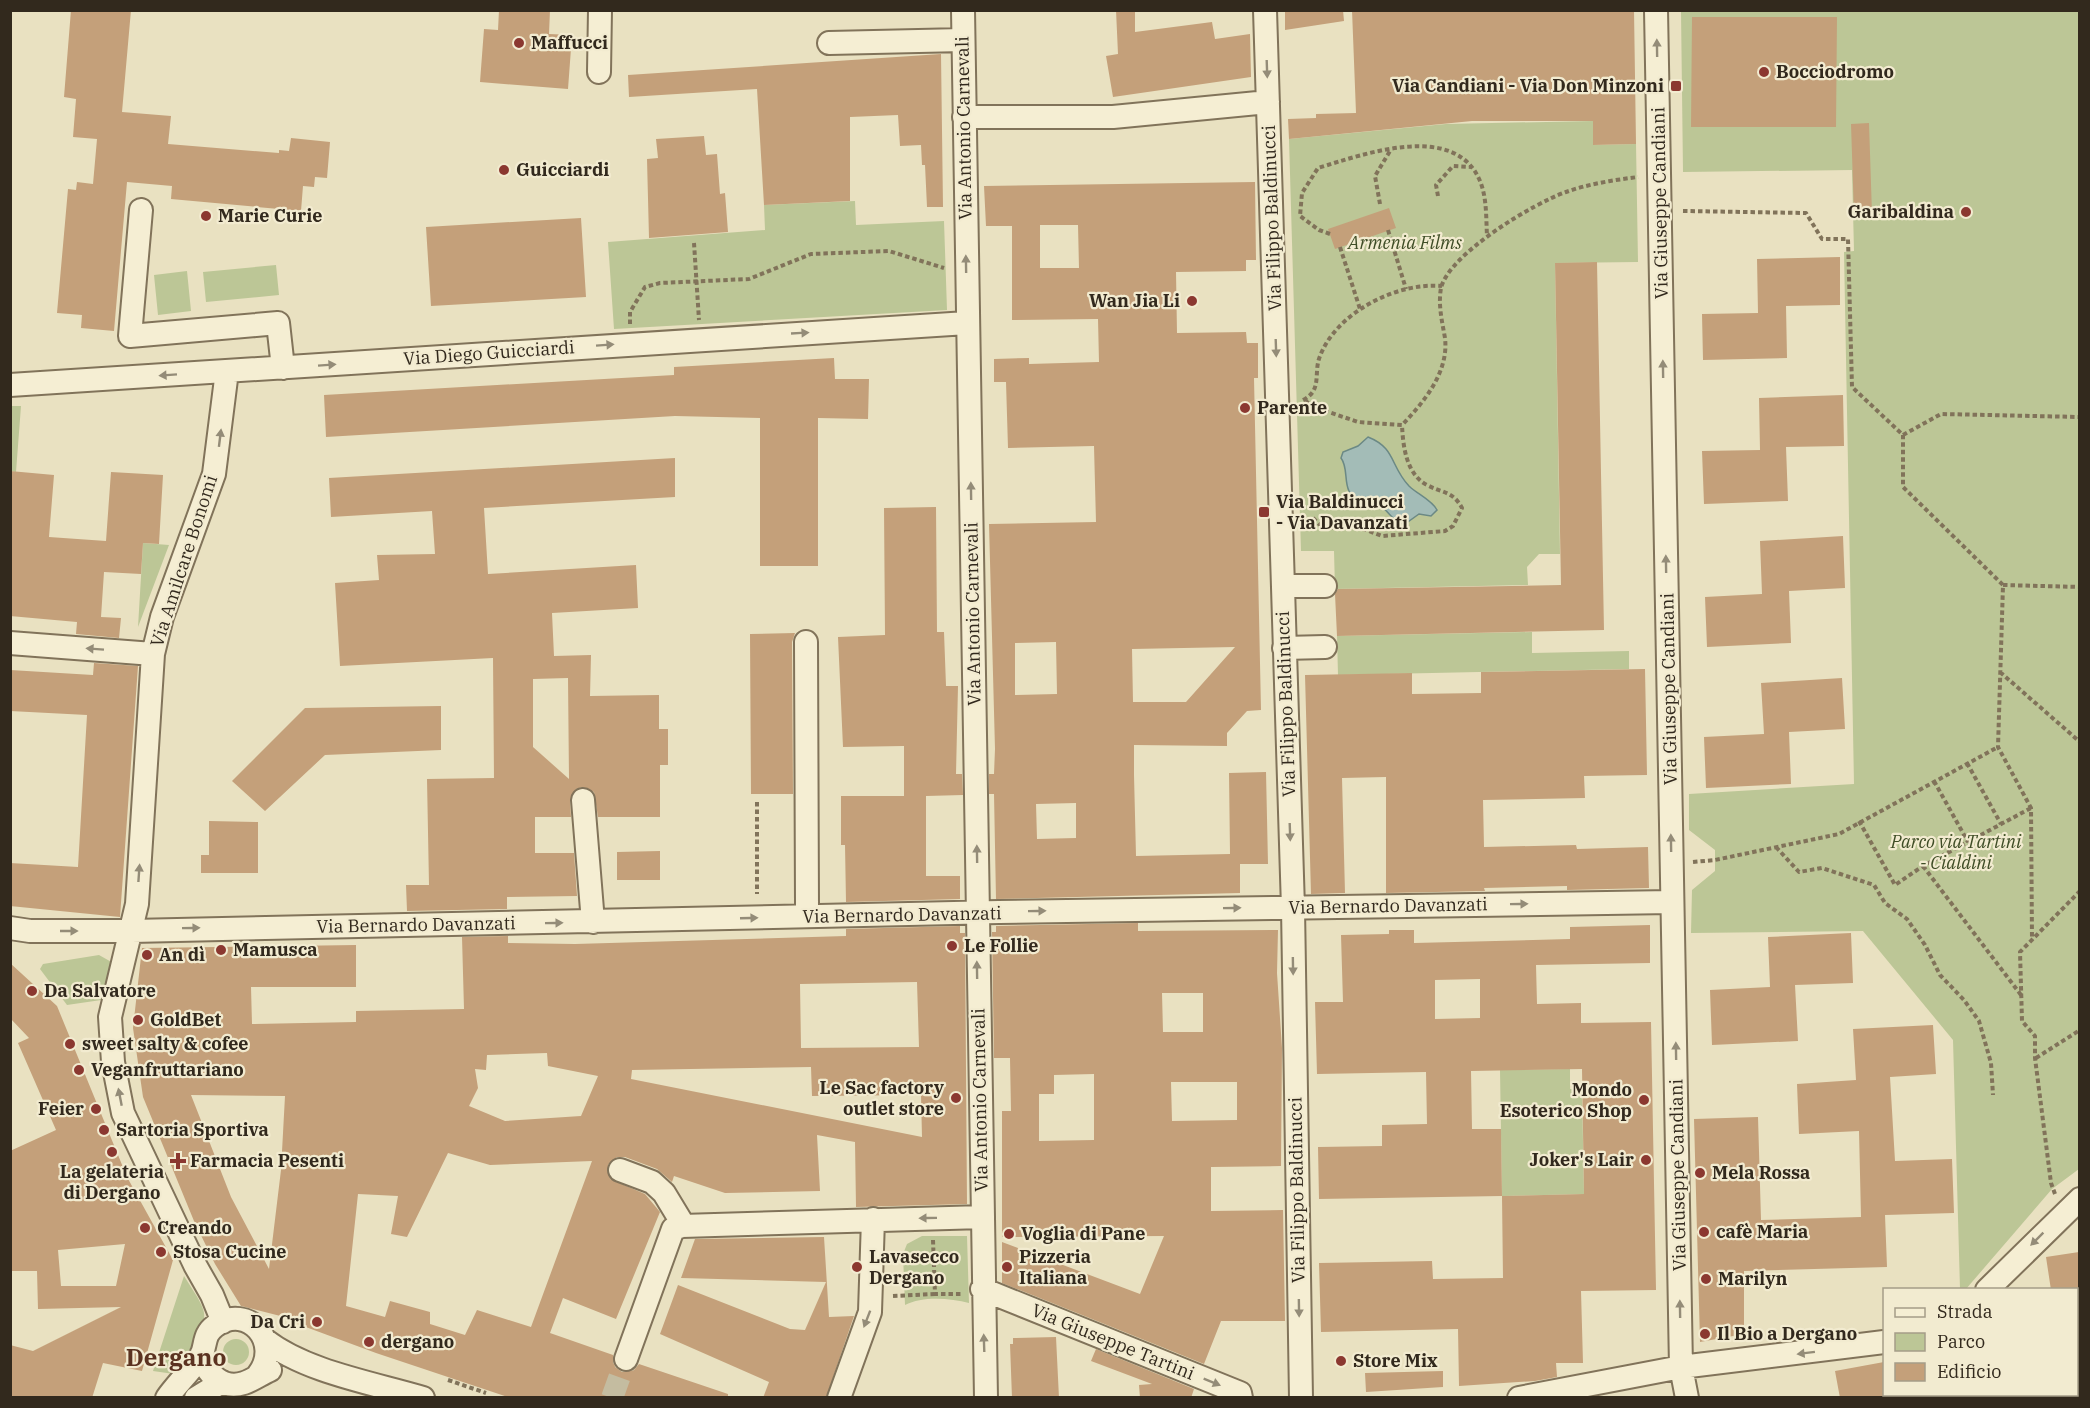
<svg xmlns="http://www.w3.org/2000/svg" width="2090" height="1408" font-family="'IBM Plex Serif',serif">
<style>
.green{fill:#bcc696}
.water{fill:#a3bcb7;stroke:#6b8985;stroke-width:1.5}
.building{fill:#c4a07a;fill-rule:evenodd}
.lines{fill:none;stroke-linecap:round;stroke-linejoin:round}
.minor-tunnel{stroke:#c4bca0;stroke-width:22;stroke-dasharray:22 11;stroke-linecap:butt}
.minor-casing{stroke:#81735a;stroke-width:26}
.path{stroke:#81735a;stroke-width:4;stroke-dasharray:4.5 3;stroke-linecap:butt}
.minor{stroke:#f5eed3;stroke-width:22}
.rail-casing{stroke:#32291d;stroke-width:7}
.rail{stroke:#f2ebd0;stroke-width:4.5;stroke-dasharray:14;stroke-linecap:butt}
.oneway{fill:#948c78}
.poi-dot{fill:#8b3830;stroke:#f2ebd0;stroke-width:2}
.labels{text-anchor:middle;stroke-width:4.5;stroke-linejoin:round;paint-order:stroke}
.poi-label{font-size:18px;font-weight:bold;fill:#32291d;stroke:#f2ebd0;text-anchor:start}
.street-label{font-size:18px;fill:#32291d;stroke:#f2ebd0}
.park-label{font-size:18px;font-style:italic;fill:#3f4d26;stroke:#f2ebd0}
.district-label{font-size:24px;font-weight:bold;fill:#5b3220;stroke:#f2ebd0}
</style>
<rect width="100%" height="100%" fill="#e9e1c1"/>
<!-- green -->
<path class="green" d="M1681,11H2079V1169L2052,1189L1966,1289H1960L1953,1040L1863,931L1691,933L1692,890L1715,871V850L1689,830V794L1854,784L1844,252L1854,251L1852,170L1683,172Z
M1593,121V145L1636,144L1638,262L1555,263L1560,554H1539L1527,567L1528,585L1335,589L1334,551H1301L1289,139L1446,124Z
M855,201L856,225L944,221L947,310L614,329L608,242L765,230L764,205Z
M276,265L279,295L206,302L203,272Z
M187,271L191,311L158,315L154,275Z
M11,406H21L16,472L11,471Z
M143,543L169,545L138,627Z
M1532,632V653L1629,651V669L1338,675L1337,636Z
M99,955L115,964L108,999L67,1005L40,969L43,964Z
M1570,1069V1089H1582L1584,1194L1502,1196L1500,1070Z
M922,1236H967L969,1303C950,1298 922,1296 905,1305L903,1254L907,1244Z
M184,1276C190,1286 199,1298 203,1309C210,1326 184,1361 174,1374L153,1371Z
M223 1352a13 13 0 1 1 26 0a13 13 0 1 1-26 0Z"/>
<!-- water -->
<path class="water" d="M1368,437C1396,448 1390,466 1409,486C1417,494 1432,500 1437,510L1431,516L1419,514L1405,524C1393,522 1391,514 1382,507C1373,499 1355,504 1349,491C1344,481 1348,467 1341,458L1343,452L1358,446Z"/>
<!-- building -->
<path class="building" d="M71,10H131L122,112L171,116L168,144L279,153V150L289,151L291,138L330,142L327,178L315,177L314,187L303,186L301,211L171,199L172,186L127,182L114,331L81,328L82,315L57,313L68,189L76,190L77,182L93,184L97,139L73,137L76,99L64,97Z
M499,10H550L549,34L572,35L568,89L480,82L484,29L498,30Z
M1116,10H1135V32L1212,22L1215,39L1250,34L1251,77L1113,97L1106,56L1118,54Z
M1285,10H1343L1344,21L1285,30Z
M1352,10H1634L1636,144L1593,145V121H1472L1289,139L1288,119L1316,118V114L1356,113Z
M1692,17H1837L1836,127H1691Z
M941,54L943,207H927L925,165H922L921,145L900,146L898,115L850,117V201L764,205L757,89L629,97L628,75Z
M1869,123L1872,214L1854,215L1851,124Z
M704,136L706,155L717,154L720,194L725,193L728,232L649,238L647,159L658,158L656,139Z
M1255,182L1256,260H1246V271L1176,272L1177,333L1246,332L1247,343H1258V378H1254L1261,710L1247,711L1227,733V746L1134,745V775L1136,856L1230,854L1229,773L1266,772L1268,864H1240V893L996,899L994,794H989V774H994L995,749L989,524L1096,522L1094,446L1008,448L1006,382H994V359L1029,358V364L1099,362L1098,319L1012,320V226H986L984,186ZM1040,225H1078L1079,268H1040ZM1056,642L1057,694L1015,695V643ZM1235,647L1186,702H1133L1132,649ZM1076,803V838L1037,839L1036,804Z
M1389,208L1396,228L1335,249L1328,229Z
M581,218L586,297L431,306L426,227Z
M1840,257V305L1786,306L1787,358L1703,360L1702,314L1758,313L1757,259Z
M1597,262L1604,630L1337,636L1335,594L1338,589L1561,585L1555,263Z
M834,358L835,379H869L868,419L818,418V566H760V418L675,416L326,437L324,395L674,375V367Z
M1843,395L1844,446L1786,447L1788,501L1704,504L1702,451L1760,450L1759,398Z
M675,458V497L484,508L488,574L636,565L638,608L552,613L554,656L591,655L590,696L659,695V729H668V765H660V817H598L594,792L582,787L576,789L570,801L571,817H535V853H574L577,896L507,897V909L407,911L406,885H429L427,779L494,778L493,658L340,666L335,583L379,580L377,555L435,554L432,511L331,517L329,478ZM568,678L569,779L533,747V679Z
M10,471L54,475L49,537L106,541L111,472L163,475L159,544L143,543L141,574L104,572L101,617L121,618L119,638L76,634L77,622L10,616Z
M936,507L937,632H944L946,686H958L956,774H962L963,795L926,796V876H960V899L846,902L845,845H841V796H904V746L843,747L838,637L885,635L884,508Z
M1843,536L1845,588L1789,591L1791,643L1707,647L1705,597L1762,594L1760,541Z
M795,633L792,642L793,794H751L750,634Z
M94,663L138,666L120,917L10,906V863L78,867L87,715L10,711V670L93,675Z
M1645,669L1647,775L1584,776L1585,798L1483,800L1484,847L1576,845L1577,849L1648,847L1649,888L1567,890V886L1484,888L1485,891L1386,893V777L1342,778L1345,893L1311,894L1305,675L1412,673V694L1481,693V672Z
M1842,678L1845,729L1789,732L1791,784L1706,788L1704,737L1764,734L1761,683Z
M441,706V750L325,755L265,811L232,781L305,708Z
M209,821L258,822V873H201V855H209Z
M660,851V880H617V852Z
M1138,923V931L1278,930L1277,973L1282,1048L1281,1166L1211,1167V1211L1283,1210L1285,1321H1221L1204,1364L1002,1283V1242L1140,1294L1164,1236L1002,1237V1111H1011L1010,1058H994L992,932H996V926ZM1162,993H1203V1032H1163ZM1094,1074V1140L1039,1141V1094H1054V1075ZM1171,1082H1237V1120L1172,1121Z
M1650,925V963L1536,965L1537,1004L1581,1003V1023L1651,1022L1656,1290L1581,1291L1583,1363H1556L1557,1377L1535,1381L1459,1386L1458,1329L1321,1332L1319,1263L1432,1261L1433,1279L1503,1278L1502,1196L1319,1199L1318,1147L1382,1146V1125L1427,1124L1426,1072L1317,1074L1315,1002H1343L1341,935L1389,934V930H1414V943L1570,939V927ZM1480,979V1018L1435,1019V980ZM1582,1069L1584,1194L1502,1196L1501,1129H1472L1471,1071Z
M960,926V933H965L967,1204L856,1207L855,1142L817,1135L820,1191L725,1193L674,1176L672,1182L657,1169L625,1157H617L608,1165L610,1179L645,1194L660,1212L616,1319L563,1298L550,1333L613,1355L615,1367L622,1372L634,1370L639,1364L728,1394V1398H511L376,1353L295,1323L296,1320L241,1306L215,1264L194,1221L143,1097L133,1028L142,948L356,945V987H251L252,1024L356,1022V1011L464,1009L462,937L508,936V943L575,944L846,936V929ZM917,982L919,1047L801,1048L800,984ZM547,1053L548,1066L598,1076L581,1116L505,1121L469,1106L478,1088L475,1069L486,1070L487,1055ZM811,1067L812,1096L921,1095L922,1137L631,1079L632,1070ZM191,1095L285,1096L281,1170L269,1269L231,1197ZM448,1153L490,1165L592,1161L531,1327L477,1310L465,1335L430,1324V1312L390,1301L385,1317L346,1306L358,1194L398,1196L391,1234L407,1237Z
M1851,933L1853,983L1795,985L1798,1041L1712,1045L1710,990L1770,987L1768,937Z
M10,963L57,1006L127,1177L173,1260L142,1371L103,1363L92,1398H10V1345L33,1351L121,1307L38,1309L37,1271H10V1151L56,1130L18,1043L29,1038L10,1018ZM125,1244L116,1286H61L58,1250Z
M1933,1025L1936,1074L1890,1077L1895,1161L1952,1159L1954,1213L1885,1215L1887,1267L1744,1271V1334L1700,1342L1694,1119L1758,1117L1761,1220L1861,1217L1859,1131L1799,1134L1797,1084L1856,1080L1853,1029Z
M824,1237L829,1317L854,1316L826,1398H763L769,1382L660,1334L678,1285L790,1329L805,1330L826,1282L681,1278L695,1239Z
M2079,1252V1290H2051L2046,1257Z
M1056,1337L1059,1398H1012L1010,1344H1013V1338Z
M1096,1349L1194,1389L1191,1398H1140L1139,1385L1152,1384L1091,1361Z
M1884,1362V1398H1840L1835,1371Z
M1443,1371V1387L1366,1392L1365,1373Z"/>
<g class="lines">
<!-- minor-tunnel -->
<path class="minor-tunnel" d="M612,1398L626,1359"/>
<defs>
<path id="minor" d="M963,10L986,1398
M1265,10L1293,908L1301,1398
M1656,10L1681,1367L1687,1398
M829,43L963,40
M599,72L600,10
M964,117H1113L1268,102
M141,210L130,336L278,323L283,368
M10,385L967,323
M1283,586H1325
M806,642L807,905
M10,643L153,654
M1284,648L1325,647
M583,800L593,922
M10,928L30,931H132L999,912L1672,902
M620,1170L652,1182L664,1193L684,1226
M982,1289L1240,1393L1241,1398
M1987,1290L2080,1199
M2076,1313L2080,1312
M223,1322L212,1295L195,1265L123,1113L113,1062L110,1017L137,904L153,654L162,617L214,474L227,371
M265,1340C306,1372 373,1383 423,1398
M202,1353C205,1374 223,1390 244,1383C253,1380 261,1374 270,1370
M626,1359L673,1229L682,1226L983,1217
M1997,1394V1398
M167,1398C175,1386 197,1364 202,1354C206,1343 204,1334 215,1326C248,1302 283,1343 258,1375
M196,1398L222,1382
M839,1398L870,1312L873,1219
M1519,1398L1681,1367L1884,1342"/>
</defs>
<!-- minor casing -->
<use href="#minor" class="minor-casing"/>
<!-- path -->
<path class="path" d="M1438,196L1436,185L1453,166L1471,167
M1380,204L1375,176L1390,151
M1683,211L1806,213L1822,239H1848L1852,387L1903,435V487L2003,585L1998,747L2031,808L2032,940
M1388,230L1406,289
M1330,234L1319,230L1300,216L1302,193L1318,168C1364,154 1455,121 1480,181C1487,198 1486,218 1487,236
M694,243L699,320
M1340,247L1360,309
M630,324V312L645,287L660,283L749,279L811,254L889,251L944,268
M1303,400C1323,390 1313,373 1320,356C1337,312 1397,282 1442,286
M1305,400L1311,406L1358,422L1402,425C1424,402 1449,372 1445,338C1442,321 1438,305 1441,288C1449,254 1534,203 1566,192C1588,184 1614,180 1638,177
M1903,435L1941,414L2080,417
M1313,518L1319,524L1332,528H1361L1382,536L1445,531L1453,526L1462,508C1453,491 1442,493 1427,485C1406,474 1403,446 1402,425
M2003,585L2080,587
M2000,672L2080,742
M1967,763L2001,824
M1934,781L1968,842
M757,802V894
M1859,821L1895,885L1923,866L2031,808
M1776,847L1799,872L1822,868L1874,885L1885,903L1907,919L1925,945L1940,975L1964,1000L1979,1021L1991,1063L1993,1095
M1693,862L1715,860L1839,834L1998,747
M1923,866L2021,995
M2036,1058L2080,1030
M2055,1194L2051,1183L2035,1058V1036L2022,1021L2020,952L2080,891
M933,1240L935,1294H963
M893,1296L935,1294
M448,1380L486,1393"/>
<!-- minor -->
<use href="#minor" class="minor"/>
<defs>
<path id="rail" d="M2079,1398L2080,1396"/>
</defs>
<!-- rail casing -->
<use href="#rail" class="rail-casing"/>
<!-- rail -->
<use href="#rail" class="rail"/>
</g>
<!-- one-way arrows -->
<defs><path id="oneway-solid" d="M-6-.8H1V-3.2L6.5 0L1 3.2V.8H-6Z" transform="scale(1.5)"/></defs>
<g class="oneway">
<use href="#oneway-solid" transform="translate(1657 48) rotate(-91)"/>
<use href="#oneway-solid" transform="translate(1267 69) rotate(88)"/>
<use href="#oneway-solid" transform="translate(966 264) rotate(-91)"/>
<use href="#oneway-solid" transform="translate(800 333) rotate(-3)"/>
<use href="#oneway-solid" transform="translate(605 345) rotate(-4)"/>
<use href="#oneway-solid" transform="translate(1276 348) rotate(88)"/>
<use href="#oneway-solid" transform="translate(327 365) rotate(-4)"/>
<use href="#oneway-solid" transform="translate(1663 369) rotate(-91)"/>
<use href="#oneway-solid" transform="translate(168 375) rotate(176)"/>
<use href="#oneway-solid" transform="translate(220 438) rotate(-83)"/>
<use href="#oneway-solid" transform="translate(971 491) rotate(-91)"/>
<use href="#oneway-solid" transform="translate(1666 564) rotate(-91)"/>
<use href="#oneway-solid" transform="translate(95 649) rotate(-176)"/>
<use href="#oneway-solid" transform="translate(1290 832) rotate(88)"/>
<use href="#oneway-solid" transform="translate(1671 843) rotate(-91)"/>
<use href="#oneway-solid" transform="translate(977 854) rotate(-91)"/>
<use href="#oneway-solid" transform="translate(139 873) rotate(-86)"/>
<use href="#oneway-solid" transform="translate(1519 904) rotate(-1)"/>
<use href="#oneway-solid" transform="translate(1232 908) rotate(-1)"/>
<use href="#oneway-solid" transform="translate(1037 911) rotate(-1)"/>
<use href="#oneway-solid" transform="translate(749 918) rotate(-2)"/>
<use href="#oneway-solid" transform="translate(554 923) rotate(-1)"/>
<use href="#oneway-solid" transform="translate(191 928) rotate(-1)"/>
<use href="#oneway-solid" transform="translate(69 931)"/>
<use href="#oneway-solid" transform="translate(1293 966) rotate(89)"/>
<use href="#oneway-solid" transform="translate(977 970) rotate(-91)"/>
<use href="#oneway-solid" transform="translate(1676 1051) rotate(-91)"/>
<use href="#oneway-solid" transform="translate(120 1097) rotate(-101)"/>
<use href="#oneway-solid" transform="translate(928 1218) rotate(179)"/>
<use href="#oneway-solid" transform="translate(2037 1239) rotate(135)"/>
<use href="#oneway-solid" transform="translate(1299 1308) rotate(89)"/>
<use href="#oneway-solid" transform="translate(1680 1309) rotate(-91)"/>
<use href="#oneway-solid" transform="translate(867 1319) rotate(111)"/>
<use href="#oneway-solid" transform="translate(984 1343) rotate(-92)"/>
<use href="#oneway-solid" transform="translate(1806 1353) rotate(173)"/>
<use href="#oneway-solid" transform="translate(1212 1382) rotate(22)"/>
</g>
<!-- markers -->
<g class="poi-dot">
<circle cx="519" cy="43" r="6"/>
<circle cx="1764" cy="72" r="6"/>
<rect x="1670" y="80" width="12" height="12" rx="3"/>
<circle cx="504" cy="170" r="6"/>
<circle cx="1966" cy="212" r="6"/>
<circle cx="206" cy="216" r="6"/>
<circle cx="1192" cy="301" r="6"/>
<circle cx="1245" cy="408" r="6"/>
<rect x="1258" y="506" width="12" height="12" rx="3"/>
<circle cx="952" cy="946" r="6"/>
<circle cx="221" cy="950" r="6"/>
<circle cx="147" cy="955" r="6"/>
<circle cx="32" cy="991" r="6"/>
<circle cx="138" cy="1020" r="6"/>
<circle cx="70" cy="1044" r="6"/>
<circle cx="79" cy="1070" r="6"/>
<circle cx="956" cy="1098" r="6"/>
<circle cx="1644" cy="1100" r="6"/>
<circle cx="96" cy="1109" r="6"/>
<circle cx="104" cy="1130" r="6"/>
<circle cx="112" cy="1152" r="6"/>
<circle cx="1646" cy="1160" r="6"/>
<path d="M175 1152h6v6h6v6h-6v6h-6v-6h-6v-6h6z"/>
<circle cx="1700" cy="1173" r="6"/>
<circle cx="145" cy="1228" r="6"/>
<circle cx="1704" cy="1232" r="6"/>
<circle cx="1009" cy="1234" r="6"/>
<circle cx="161" cy="1252" r="6"/>
<circle cx="857" cy="1267" r="6"/>
<circle cx="1007" cy="1267" r="6"/>
<circle cx="1706" cy="1279" r="6"/>
<circle cx="317" cy="1322" r="6"/>
<circle cx="1705" cy="1334" r="6"/>
<circle cx="369" cy="1342" r="6"/>
<circle cx="1341" cy="1361" r="6"/>
</g>
<g class="labels">
<!-- poi labels -->
<g class="poi-label">
<text x="531" y="49">Maffucci</text>
<text x="1776" y="78">Bocciodromo</text>
<text x="1664" y="92" text-anchor="end">Via Candiani - Via Don Minzoni</text>
<text x="516" y="176">Guicciardi</text>
<text x="1954" y="218" text-anchor="end">Garibaldina</text>
<text x="218" y="222">Marie Curie</text>
<text x="1180" y="307" text-anchor="end">Wan Jia Li</text>
<text x="1257" y="414">Parente</text>
<text x="1276" y="508">Via Baldinucci<tspan x="1276" dy="21">- Via Davanzati</tspan></text>
<text x="964" y="952">Le Follie</text>
<text x="233" y="956">Mamusca</text>
<text x="159" y="961">An dì</text>
<text x="44" y="997">Da Salvatore</text>
<text x="150" y="1026">GoldBet</text>
<text x="82" y="1050">sweet salty &amp; cofee</text>
<text x="91" y="1076">Veganfruttariano</text>
<text x="944" y="1094" text-anchor="end">Le Sac factory<tspan x="944" dy="21">outlet store</tspan></text>
<text x="1632" y="1096" text-anchor="end">Mondo<tspan x="1632" dy="21">Esoterico Shop</tspan></text>
<text x="84" y="1115" text-anchor="end">Feier</text>
<text x="116" y="1136">Sartoria Sportiva</text>
<text x="1634" y="1166" text-anchor="end">Joker's Lair</text>
<text x="190" y="1167">Farmacia Pesenti</text>
<text x="112" y="1178" text-anchor="middle">La gelateria<tspan x="112" dy="21">di Dergano</tspan></text>
<text x="1712" y="1179">Mela Rossa</text>
<text x="157" y="1234">Creando</text>
<text x="1716" y="1238">cafè Maria</text>
<text x="1021" y="1240">Voglia di Pane</text>
<text x="173" y="1258">Stosa Cucine</text>
<text x="869" y="1263">Lavasecco<tspan x="869" dy="21">Dergano</tspan></text>
<text x="1019" y="1263">Pizzeria<tspan x="1019" dy="21">Italiana</tspan></text>
<text x="1718" y="1285">Marilyn</text>
<text x="305" y="1328" text-anchor="end">Da Cri</text>
<text x="1717" y="1340">Il Bio a Dergano</text>
<text x="381" y="1348">dergano</text>
<text x="1353" y="1367">Store Mix</text>
</g>
<!-- street labels -->
<g class="street-label">
<text transform="translate(964 128) rotate(-91)" y="6">Via Antonio Carnevali</text>
<text transform="translate(1660 203) rotate(-91)" y="6">Via Giuseppe Candiani</text>
<text transform="translate(1272 218) rotate(-92)" y="6">Via Filippo Baldinucci</text>
<text transform="translate(489 353) rotate(-4)" y="6">Via Diego Guicciardi</text>
<text transform="translate(184 561) rotate(-72)" y="6">Via Amilcare Bonomi</text>
<text transform="translate(973 614) rotate(-91)" y="6">Via Antonio Carnevali</text>
<text transform="translate(1669 689) rotate(-91)" y="6">Via Giuseppe Candiani</text>
<text transform="translate(1286 704) rotate(-92)" y="6">Via Filippo Baldinucci</text>
<text transform="translate(1388 906) rotate(-1)" y="6">Via Bernardo Davanzati</text>
<text transform="translate(902 915) rotate(-1)" y="6">Via Bernardo Davanzati</text>
<text transform="translate(416 925) rotate(-1)" y="6">Via Bernardo Davanzati</text>
<text transform="translate(980 1100) rotate(-91)" y="6">Via Antonio Carnevali</text>
<text transform="translate(1678 1175) rotate(-91)" y="6">Via Giuseppe Candiani</text>
<text transform="translate(1297 1190) rotate(-91)" y="6">Via Filippo Baldinucci</text>
<text transform="translate(1113 1342) rotate(22)" y="6">Via Giuseppe Tartini</text>
</g>
<!-- park labels -->
<g class="park-label">
<text x="1405" y="249">Armenia Films</text>
<text x="1956" y="848">Parco via Tartini<tspan x="1956" dy="21">- Cialdini</tspan></text>
</g>
<!-- district labels -->
<g class="district-label">
<text x="176" y="1366">Dergano</text>
</g>
</g>
<!-- border -->
<rect width="2090" height="1408" fill="none" stroke="#32291d" stroke-width="24"/>
<!-- legend -->
<rect x="1883" y="1288" width="195" height="108" fill="#f2ebd0" stroke="#a59d88" stroke-width="1.5"/>
<rect x="1895" y="1308" width="30" height="9" fill="#f5eed3" stroke="#a59d88" stroke-width="1.5"/>
<text x="1937" y="1318" font-size="18" fill="#32291d">Strada</text>
<rect x="1895" y="1333" width="30" height="18" fill="#bcc696" stroke="#a59d88" stroke-width="1.5"/>
<text x="1937" y="1348" font-size="18" fill="#32291d">Parco</text>
<rect x="1895" y="1363" width="30" height="18" fill="#c4a07a" stroke="#a59d88" stroke-width="1.5"/>
<text x="1937" y="1378" font-size="18" fill="#32291d">Edificio</text>
</svg>
